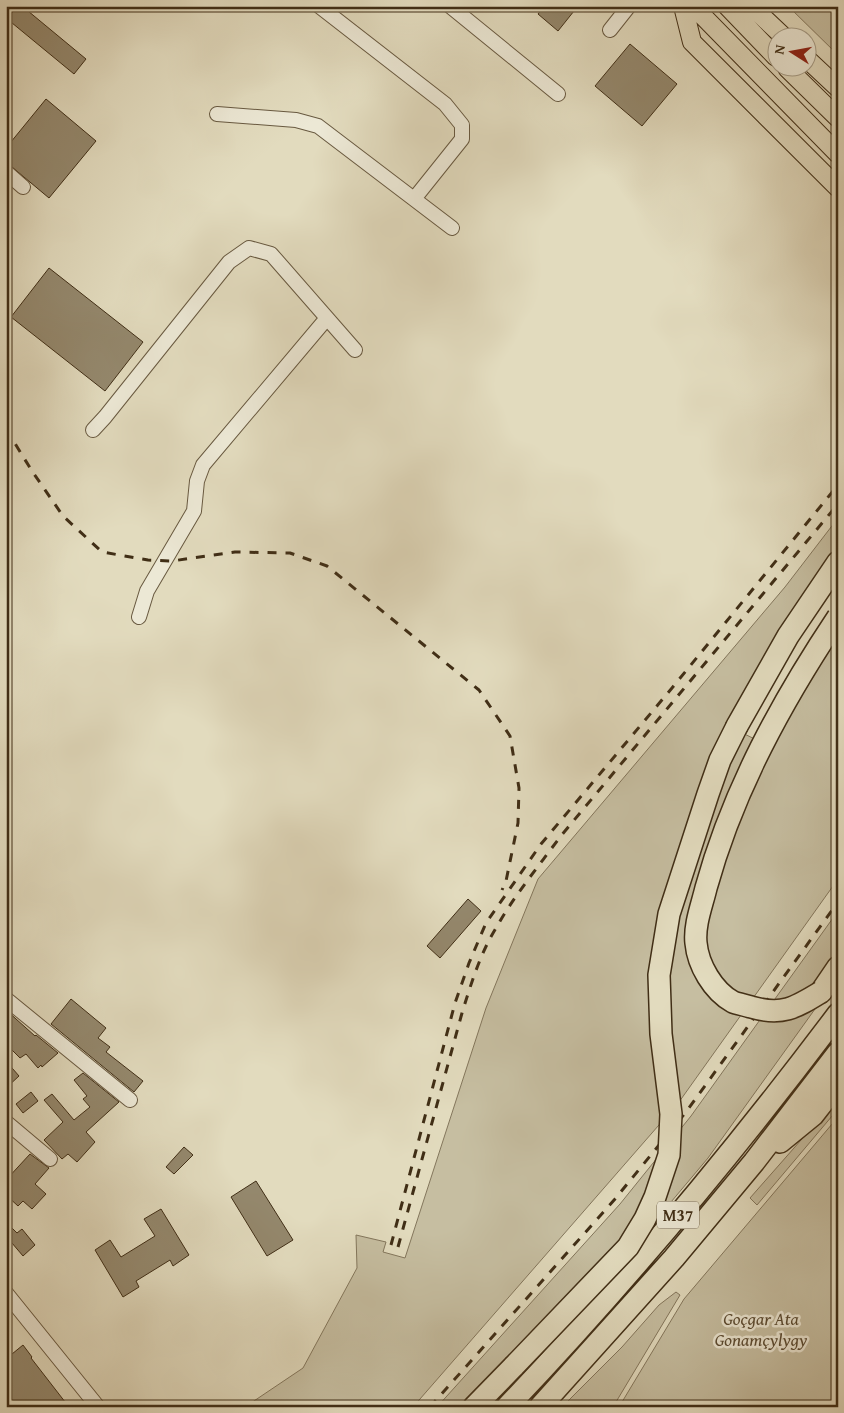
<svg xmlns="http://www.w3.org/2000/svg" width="844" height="1413" font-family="'Gentium Book Plus',serif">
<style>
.green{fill:#c6bea1;stroke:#83765c}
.building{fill:#94886d;stroke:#402e16}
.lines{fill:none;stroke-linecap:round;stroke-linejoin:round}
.minor-casing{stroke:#685940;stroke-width:16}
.major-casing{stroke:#402e16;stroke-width:20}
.highway-casing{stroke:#402e16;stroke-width:24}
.minor{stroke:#ece8d5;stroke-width:14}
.major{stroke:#e2dbbe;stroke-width:18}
.highway{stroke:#e2dbbe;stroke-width:21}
.rail{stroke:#402e16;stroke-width:3;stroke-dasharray:9 9;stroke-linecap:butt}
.highway-bridge-casing{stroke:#402e16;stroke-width:24;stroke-linecap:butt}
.highway-bridge{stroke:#e2dbbe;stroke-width:21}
.labels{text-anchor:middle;stroke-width:5;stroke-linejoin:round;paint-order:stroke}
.shield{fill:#ece8d5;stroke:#74664f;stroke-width:1}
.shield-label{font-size:16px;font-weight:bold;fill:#402e16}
.park-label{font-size:18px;font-style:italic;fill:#5b4b32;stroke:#ece8d5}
</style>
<rect width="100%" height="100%" fill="#e2dbbe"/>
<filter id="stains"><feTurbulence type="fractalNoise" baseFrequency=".004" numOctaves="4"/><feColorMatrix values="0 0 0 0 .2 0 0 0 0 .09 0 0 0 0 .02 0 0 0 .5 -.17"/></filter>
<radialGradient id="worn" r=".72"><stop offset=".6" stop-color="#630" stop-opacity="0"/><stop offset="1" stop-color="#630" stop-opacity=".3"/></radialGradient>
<!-- green -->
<path class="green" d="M788,6H838V55Z
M838,518V548L788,622L726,725L767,745L838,625V879L679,1102L413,1407H245L303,1368L357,1268L356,1235L386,1242L383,1252L405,1258L486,1008L538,879L785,587Z
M838,911V977L708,1158L613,1271L514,1351L461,1407H437L620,1204L691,1116Z
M838,1098V1109L757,1205L750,1198Z
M838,1117V1407H619L684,1299Z
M676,1292L680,1295L613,1407H562L622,1347L659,1305Z"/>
<!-- building -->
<path class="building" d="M12,6H22L86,59L74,74L6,18V14Z
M544,6H578L558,31L538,14Z
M630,44L677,84L642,126L595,86Z
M46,99L96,141L49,198L6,162V148Z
M49,268L143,342L105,391L11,317Z
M468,899L481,911L440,958L427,946Z
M71,999L106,1028L98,1038L110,1047L106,1052L143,1081L134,1092L51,1024Z
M6,1010L35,1036L36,1035L58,1053L42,1067L41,1065L38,1068L26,1054L20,1058L6,1044Z
M6,1061L19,1076L6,1088Z
M83,1073L119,1102L86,1132L95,1142L77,1162L68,1154L62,1159L44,1140L63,1122L44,1100L52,1094L74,1120L90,1107L83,1099L87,1096L74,1080Z
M31,1092L38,1101L23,1113L16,1104Z
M184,1147L193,1155L174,1174L166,1167Z
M30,1154L49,1168L35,1184L46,1194L32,1209L23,1201L18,1206L6,1195V1180Z
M256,1181L293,1240L267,1256L231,1197Z
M161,1209L189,1255L173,1266L170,1260L136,1281L139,1287L123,1297L95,1250L110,1240L121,1257L155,1236L144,1219Z
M6,1222L17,1233L22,1229L35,1245L23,1256L6,1236Z
M23,1345L32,1357L31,1358L69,1407H11L6,1403V1348L12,1354Z"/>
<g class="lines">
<defs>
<path id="minor" d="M319,6L445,104L462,125V139L414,199
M450,6L558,94
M610,30L629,6
M217,114L296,120L318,126L452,228
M6,172L23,187
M93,430L105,417L229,262L249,248L271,254L355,350
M139,617L147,591L194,511L197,481L203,465L327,318
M6,999L130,1100
M6,1122L50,1159
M6,1293L98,1407"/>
<path id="major" d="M683,6L692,42L838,188
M693,6L838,154
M727,6L776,57
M751,6L785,38
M806,58L838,88
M787,68L838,118"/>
<path id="highway" d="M737,726L788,636L838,562
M821,992L838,967
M780,1142L813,1115L838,1083
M474,1407L514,1366
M507,1407C625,1283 735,1151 838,1014
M540,1407L674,1258L754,1162L838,1053"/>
</defs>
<!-- minor casing -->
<use href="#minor" class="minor-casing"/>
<!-- major casing -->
<use href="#major" class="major-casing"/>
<!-- highway casing -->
<use href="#highway" class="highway-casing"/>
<!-- minor -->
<use href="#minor" class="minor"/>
<!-- major -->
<use href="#major" class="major"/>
<!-- highway -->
<use href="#highway" class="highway"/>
<!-- rail -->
<path class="rail" d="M6,429L32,471L63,516L102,552L148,560L172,561L235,552L290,553L327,566L479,690L510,736L519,788L518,823L506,881L502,890
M391,1245L455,1003L469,963L486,923L541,844L672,688L838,485
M398,1247L462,1013C471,984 480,954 496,928C514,896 538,867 560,837L838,504
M430,1407L615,1199L686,1112L838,902"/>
<defs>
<path id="highway-bridge" d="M821,992C795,1008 782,1016 751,1007C745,1005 738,1004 733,1002C713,991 698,965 696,943C694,925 702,905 706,888C733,790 782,701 838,617
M514,1366L628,1247L645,1219L655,1197L669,1155L671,1114L661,1034L659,975L669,914L708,794L720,760L737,726"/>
</defs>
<!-- highway-bridge casing -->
<use href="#highway-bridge" class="highway-bridge-casing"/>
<!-- highway-bridge -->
<use href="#highway-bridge" class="highway-bridge"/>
</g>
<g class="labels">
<!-- shield labels -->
<rect class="shield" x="657" y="1201.5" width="42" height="27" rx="4"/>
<g class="shield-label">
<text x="678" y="1221">M37</text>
</g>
<!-- park labels -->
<g class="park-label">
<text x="761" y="1325">Goçgar Ata<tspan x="761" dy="21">Gonamçylygy</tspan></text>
</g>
</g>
<!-- margin -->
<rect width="844" height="1413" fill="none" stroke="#e2dbbe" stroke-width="25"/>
<rect x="8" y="8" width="829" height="1398" fill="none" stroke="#402e16" stroke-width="2.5"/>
<rect x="12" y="12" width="819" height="1388" fill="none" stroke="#402e16"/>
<!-- north arrow -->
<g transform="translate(792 52) rotate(281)"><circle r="24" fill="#ece8d5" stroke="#a79e89"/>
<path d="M0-4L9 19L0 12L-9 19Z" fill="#8f2418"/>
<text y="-8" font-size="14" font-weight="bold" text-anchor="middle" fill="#402e16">N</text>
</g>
<rect width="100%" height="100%" filter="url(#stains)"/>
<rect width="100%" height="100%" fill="url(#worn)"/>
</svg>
